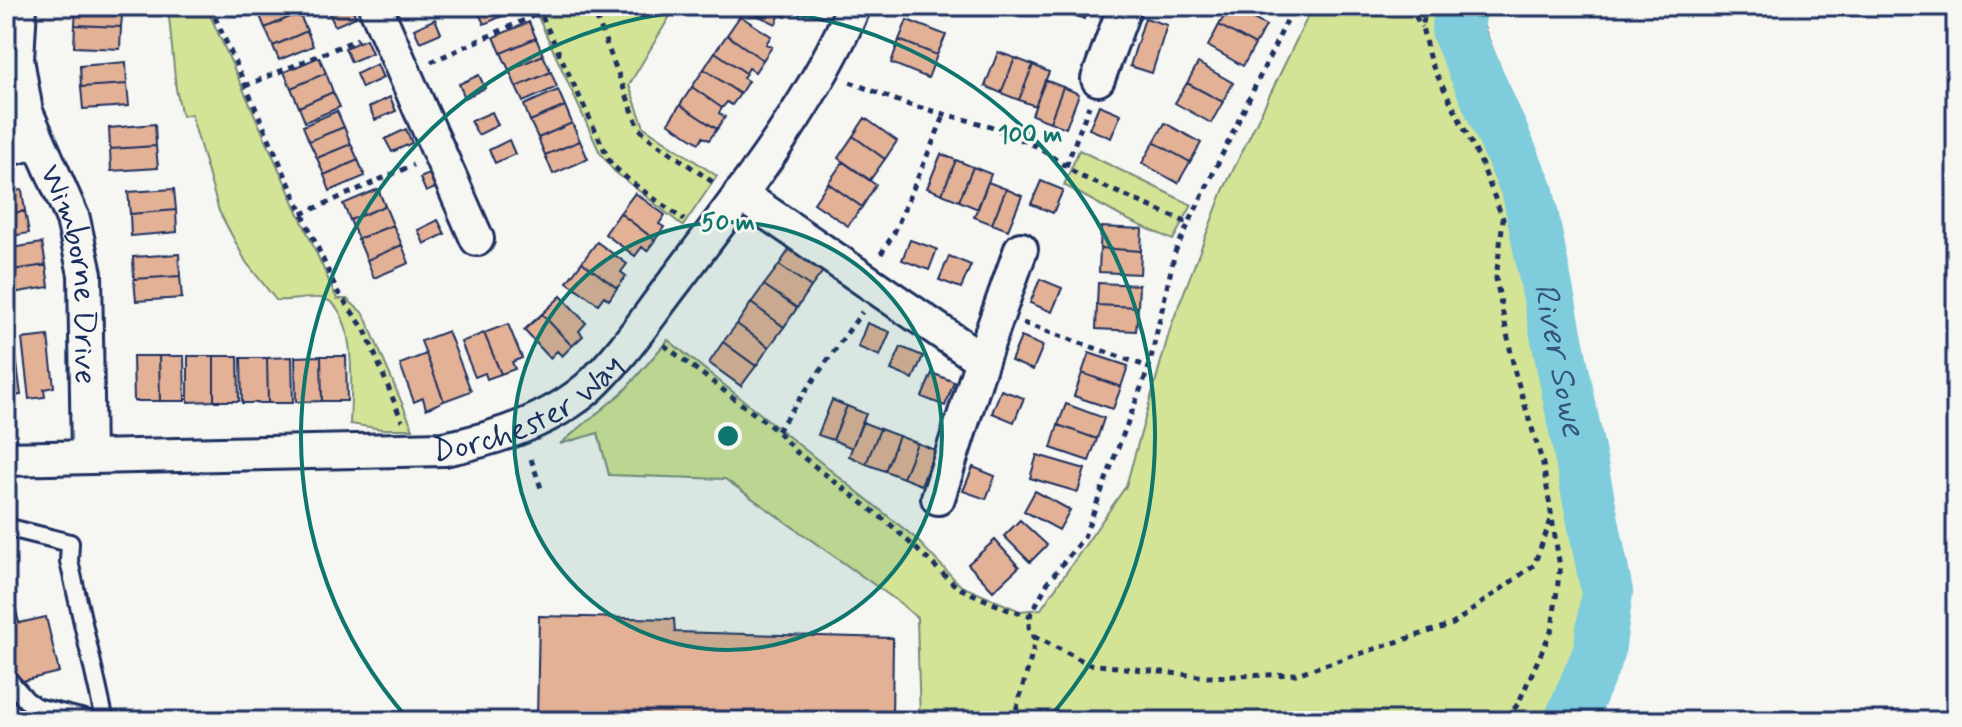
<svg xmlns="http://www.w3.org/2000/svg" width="1962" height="727" font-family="Mynerve,sans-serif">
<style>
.green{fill:#d4e497;stroke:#788a7a;stroke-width:2}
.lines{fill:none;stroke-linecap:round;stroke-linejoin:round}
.river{stroke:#7eccdc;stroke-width:52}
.building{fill:#e3b196;stroke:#1b2f5e;stroke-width:2}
.service-casing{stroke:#1b2f5e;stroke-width:22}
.minor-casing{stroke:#1b2f5e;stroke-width:38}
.path{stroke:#1b2f5e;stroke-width:5;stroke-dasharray:6 6;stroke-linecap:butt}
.service{stroke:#f6f6f2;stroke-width:16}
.minor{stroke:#f6f6f2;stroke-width:32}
.ring{fill:none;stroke:#0f766e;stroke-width:4}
.labels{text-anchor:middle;stroke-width:6;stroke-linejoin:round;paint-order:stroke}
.street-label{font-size:32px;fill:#1b2f5e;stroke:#f6f6f2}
.water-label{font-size:34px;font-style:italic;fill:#34567e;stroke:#f6f6f2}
.centre{fill:#0f766e;stroke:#f6f6f2;stroke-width:4}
.ring-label{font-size:24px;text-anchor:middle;font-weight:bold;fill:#0f766e;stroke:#f6f6f2;stroke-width:6;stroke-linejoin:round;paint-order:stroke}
</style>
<rect width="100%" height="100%" fill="#f6f6f2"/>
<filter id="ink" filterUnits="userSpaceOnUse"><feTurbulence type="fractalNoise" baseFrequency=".0125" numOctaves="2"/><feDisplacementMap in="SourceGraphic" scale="16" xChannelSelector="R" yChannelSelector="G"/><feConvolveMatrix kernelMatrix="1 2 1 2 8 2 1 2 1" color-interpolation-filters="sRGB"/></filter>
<g filter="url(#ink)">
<!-- green -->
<path class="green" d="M168,6H206L337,299H347L364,314L413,429H382L350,424C351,396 359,302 320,298C308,297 291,301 276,300L246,262L219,211L191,114L182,116L176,89Z
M533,6H676L629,85L644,127L717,176L683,226L614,171L600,153Z
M1313,6H1479L1478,12L1526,131L1624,580L1620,639L1587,721H920L917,618L900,603L725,479L609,475L598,433L560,444L624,391L668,340L914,537L961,586L1020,611L1041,609L1126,486L1171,326L1223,191Z
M1079,150L1192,205L1173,240L1124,218L1064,185Z"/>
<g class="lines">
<!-- river -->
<path class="river" id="s1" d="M1462,6L1457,30L1528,192L1607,592L1599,652L1570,721"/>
</g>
<!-- building -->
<path class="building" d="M76,6H123L121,27L75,25Z
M269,6H296L299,13L265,28L258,11Z
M343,6H351L356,17L335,26L329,13Z
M483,6H518L519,9L484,24L477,9Z
M743,6H792L786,17L780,14L776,24L742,8Z
M941,6H961L958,13Z
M1064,6H1090L1084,19L1062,10Z
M1230,6L1266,26L1255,45L1219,25Z
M299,13L307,31L273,46L265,28Z
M740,16L771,36L766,44L772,47L763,60L727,35Z
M1145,18L1167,25L1152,73L1130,66Z
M435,19L441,33L420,42L414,29Z
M907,20L946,35L937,55L899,40Z
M529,22L536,38L501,53L494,37Z
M75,25L121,27L120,49L74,47Z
M1219,25L1255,45L1243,66L1208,46Z
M307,31L313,46L279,60L273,46Z
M727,35L763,60L755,72L749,68L746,73L715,52Z
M536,38L543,55L509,70L501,53Z
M366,39L372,53L351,62L345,48Z
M899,40L937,55L928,78L891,63Z
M715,52L746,73L743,78L748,81L740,94L704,69Z
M998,52L1015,58L1001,93L985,86Z
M543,55L551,72L516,87L509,70Z
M319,57L326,73L291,88L284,72Z
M1015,58L1033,65L1019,100L1001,93Z
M126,62L127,84L81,87L80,66Z
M1198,63L1233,83L1223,102L1187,83Z
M377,64L383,78L362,88L356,74Z
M1033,65L1049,72L1035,106L1019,100Z
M704,69L740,94L732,105L727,102L722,108L692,87Z
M551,72L557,87L523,102L516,87Z
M326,73L333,92L299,107L291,88Z
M479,75L485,88L465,98L459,84Z
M1045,80L1063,87L1050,122L1032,115Z
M1187,83L1223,102L1211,123L1175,103Z
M127,84L129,106L83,109L81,87Z
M692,87L722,108L719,113L725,117L717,129L680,105Z
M1063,87L1079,94L1066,128L1050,122Z
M558,90L565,106L530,121L524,105Z
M333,92L340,107L305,122L299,107Z
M390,97L396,111L375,120L369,107Z
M680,105L717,129L709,140L703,137L699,143L668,123Z
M1099,105L1121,114L1111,138L1089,129Z
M565,106L572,123L538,138L530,121Z
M337,111L344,127L309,141L303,126Z
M492,112L498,125L478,135L471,121Z
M865,118L897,141L885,159L853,136Z
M572,123L580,141L545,155L538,138Z
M1165,123L1201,143L1190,162L1154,142Z
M155,124L156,146L110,149L109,128Z
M344,127L351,144L317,158L309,141Z
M406,129L412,143L392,152L385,139Z
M853,136L885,159L870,180L838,158Z
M509,140L515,154L495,163L489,150Z
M580,141L588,159L553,174L545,155Z
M1154,142L1190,162L1178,183L1142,163Z
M351,144L358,160L324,175L317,158Z
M156,146L158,168L111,171L110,149Z
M941,154L956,160L942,194L927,188Z
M358,160L365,176L330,191L324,175Z
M956,160L973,167L959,201L942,194Z
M843,162L876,185L862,207L828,183Z
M973,167L991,174L978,209L959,201Z
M440,169L447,183L426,192L420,178Z
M1041,181L1063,190L1053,213L1031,204Z
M988,182L1006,189L992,224L974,217Z
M828,183L862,207L848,226L814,203Z
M174,189L176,210L130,214L128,192Z
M378,189L385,206L350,220L343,204Z
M1006,189L1022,196L1008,230L992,224Z
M22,190L25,211L6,214V192Z
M635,193L665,215L659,224L664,227L655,240L620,213Z
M385,206L393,225L358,239L350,220Z
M176,210L177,232L131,236L130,214Z
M25,211L29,233L6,237V214Z
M620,213L655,240L647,251L642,247L635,256L605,234Z
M438,220L445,234L424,244L418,230Z
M393,225L402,245L367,260L358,239Z
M1101,227L1142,229L1141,251L1100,248Z
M910,240L937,249L929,270L902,260Z
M597,242L627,264L621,272L626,276L617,288L582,262Z
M42,243L46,265L6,271V249Z
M402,245L409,263L374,278L367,260Z
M791,247L824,270L811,287L779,265Z
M1100,248L1141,251L1140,274L1099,272Z
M179,254L180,276L134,279L133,257Z
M949,256L971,265L961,288L939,280Z
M582,262L617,288L609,300L604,296L598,304L567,282Z
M46,265L49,287L6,294V271Z
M779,265L811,287L797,308L764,285Z
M180,276L182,298L136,301L134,279Z
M1040,279L1062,288L1052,312L1030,303Z
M1098,283L1139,285L1138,307L1097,305Z
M764,285L797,308L784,327L751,303Z
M561,296L586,323L579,331L583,336L572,346L542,314Z
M751,303L784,327L769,347L737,324Z
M1097,305L1138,307L1136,331L1096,329Z
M542,314L572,346L562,356L557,351L550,358L524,330Z
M867,323L890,332L880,356L858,347Z
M508,324L522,358L512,362L515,369L501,374L484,333Z
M737,324L769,347L756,366L723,342Z
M448,331L471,391L444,401L421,341Z
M484,333L501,374L487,379L485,373L475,377L461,342Z
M48,336L54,387L44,389L45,397L29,399L22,339Z
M1021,337L1043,346L1033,370L1011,361Z
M14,341L21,395L11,396L12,403L6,404V342Z
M723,342L756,366L741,386L709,363Z
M901,347L923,356L913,379L891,370Z
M1089,353L1128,366L1121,387L1082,373Z
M426,354L444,401L426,409L423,398L414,402L400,364Z
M133,356H159L160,401H134Z
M159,356H184L185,401H160Z
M188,356H214V401L188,402Z
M214,356H238L239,401H214Z
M321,356H346L347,401H322Z
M321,356L322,401L296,402L295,357Z
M292,357L293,403H268L267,358Z
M241,358H267L268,403H242Z
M932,373L954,382L945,406L922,397Z
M1082,373L1121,387L1113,409L1074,396Z
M1001,390L1024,398L1014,422L992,413Z
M832,400L847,406L833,440L818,435Z
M1066,404L1104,418L1097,439L1058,425Z
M847,406L866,414L852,448L833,440Z
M862,422L880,429L866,464L849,456Z
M1058,425L1097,439L1089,461L1051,448Z
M880,429L899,436L885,471L866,464Z
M899,436L917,443L903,478L885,471Z
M917,443L935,450L921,485L903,478Z
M1037,455L1085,469L1078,492L1030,478Z
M973,467L995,476L986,499L963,491Z
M1035,491L1070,510L1059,530L1024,511Z
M1020,520L1047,545L1030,562L1004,536Z
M995,540L1019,567L993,591L968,564Z
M6,568L19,623L46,617L59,672L6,685Z
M539,616L674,619L675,632L893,638L892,721H537Z"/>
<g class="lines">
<defs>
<path id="service" d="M6,527L70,543L69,561L105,721
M6,677L26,700L36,707L93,721"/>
<g id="minor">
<path id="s2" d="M20,6L17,59L26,112L73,219L85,274L88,456"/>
<path d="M375,6L477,239"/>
<path d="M1098,79L1125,6"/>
<path d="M6,150L38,141"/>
<path d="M740,194L982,360"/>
<path id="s3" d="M6,459L444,449C495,439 548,422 588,388C622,357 648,316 676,280C741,194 812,106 854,6"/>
<path d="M938,498L982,360L1021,249"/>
</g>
</defs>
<!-- service casing -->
<use href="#service" class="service-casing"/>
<!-- minor casing -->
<use href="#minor" class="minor-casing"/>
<!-- path -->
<path class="path" d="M210,6L337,291L365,330L402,421
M537,6L611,164L631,182L684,220
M592,6L639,128L648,137L714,183
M1409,6L1422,27
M1427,6L1422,27L1430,61L1480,160L1503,219L1496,279L1515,373L1543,464L1560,567L1552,629L1518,704L1504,721
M431,62L540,13
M850,82L906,104L990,126L1036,146L1080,176L1188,223
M245,86L358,39
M1066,166L1089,106
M302,214L413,165
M881,254L894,233L945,114
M1023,323L1149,367
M664,345L777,431L795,451L891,525L957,587L1006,609L1030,616
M777,431L862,312
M531,459L541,488
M1034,636L1089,664L1207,677L1296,674L1453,624L1534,565L1551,520
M1013,721L1033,651L1034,636L1029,627L1030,616L1048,582L1084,537L1149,367L1175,252L1294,6"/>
<!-- service -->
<use href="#service" class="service"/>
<!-- minor -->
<use href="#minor" class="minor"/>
</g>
</g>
<!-- distance rings -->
<circle cx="728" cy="436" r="214" fill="#0f766e" fill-opacity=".12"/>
<g class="ring">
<circle cx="728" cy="436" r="214"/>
<path d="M408 719A427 427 0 1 1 1048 719"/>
</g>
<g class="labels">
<!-- street labels -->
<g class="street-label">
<text dy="11" stroke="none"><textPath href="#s2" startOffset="278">Wimborne Drive</textPath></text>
<text dy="11" stroke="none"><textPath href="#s3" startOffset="532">Dorchester Way</textPath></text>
</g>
<!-- water labels -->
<g class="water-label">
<text dy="12" stroke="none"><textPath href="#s1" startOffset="372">River Sowe</textPath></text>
</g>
</g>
<circle cx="728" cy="436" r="12" class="centre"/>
<g class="ring-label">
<text x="1030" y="142">100 m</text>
<text x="728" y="230">50 m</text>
</g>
<!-- margin -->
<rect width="1962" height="727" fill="none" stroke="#f6f6f2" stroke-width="32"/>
<rect x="16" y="16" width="1930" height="695" fill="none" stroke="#1b2f5e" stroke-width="3" filter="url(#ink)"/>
</svg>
